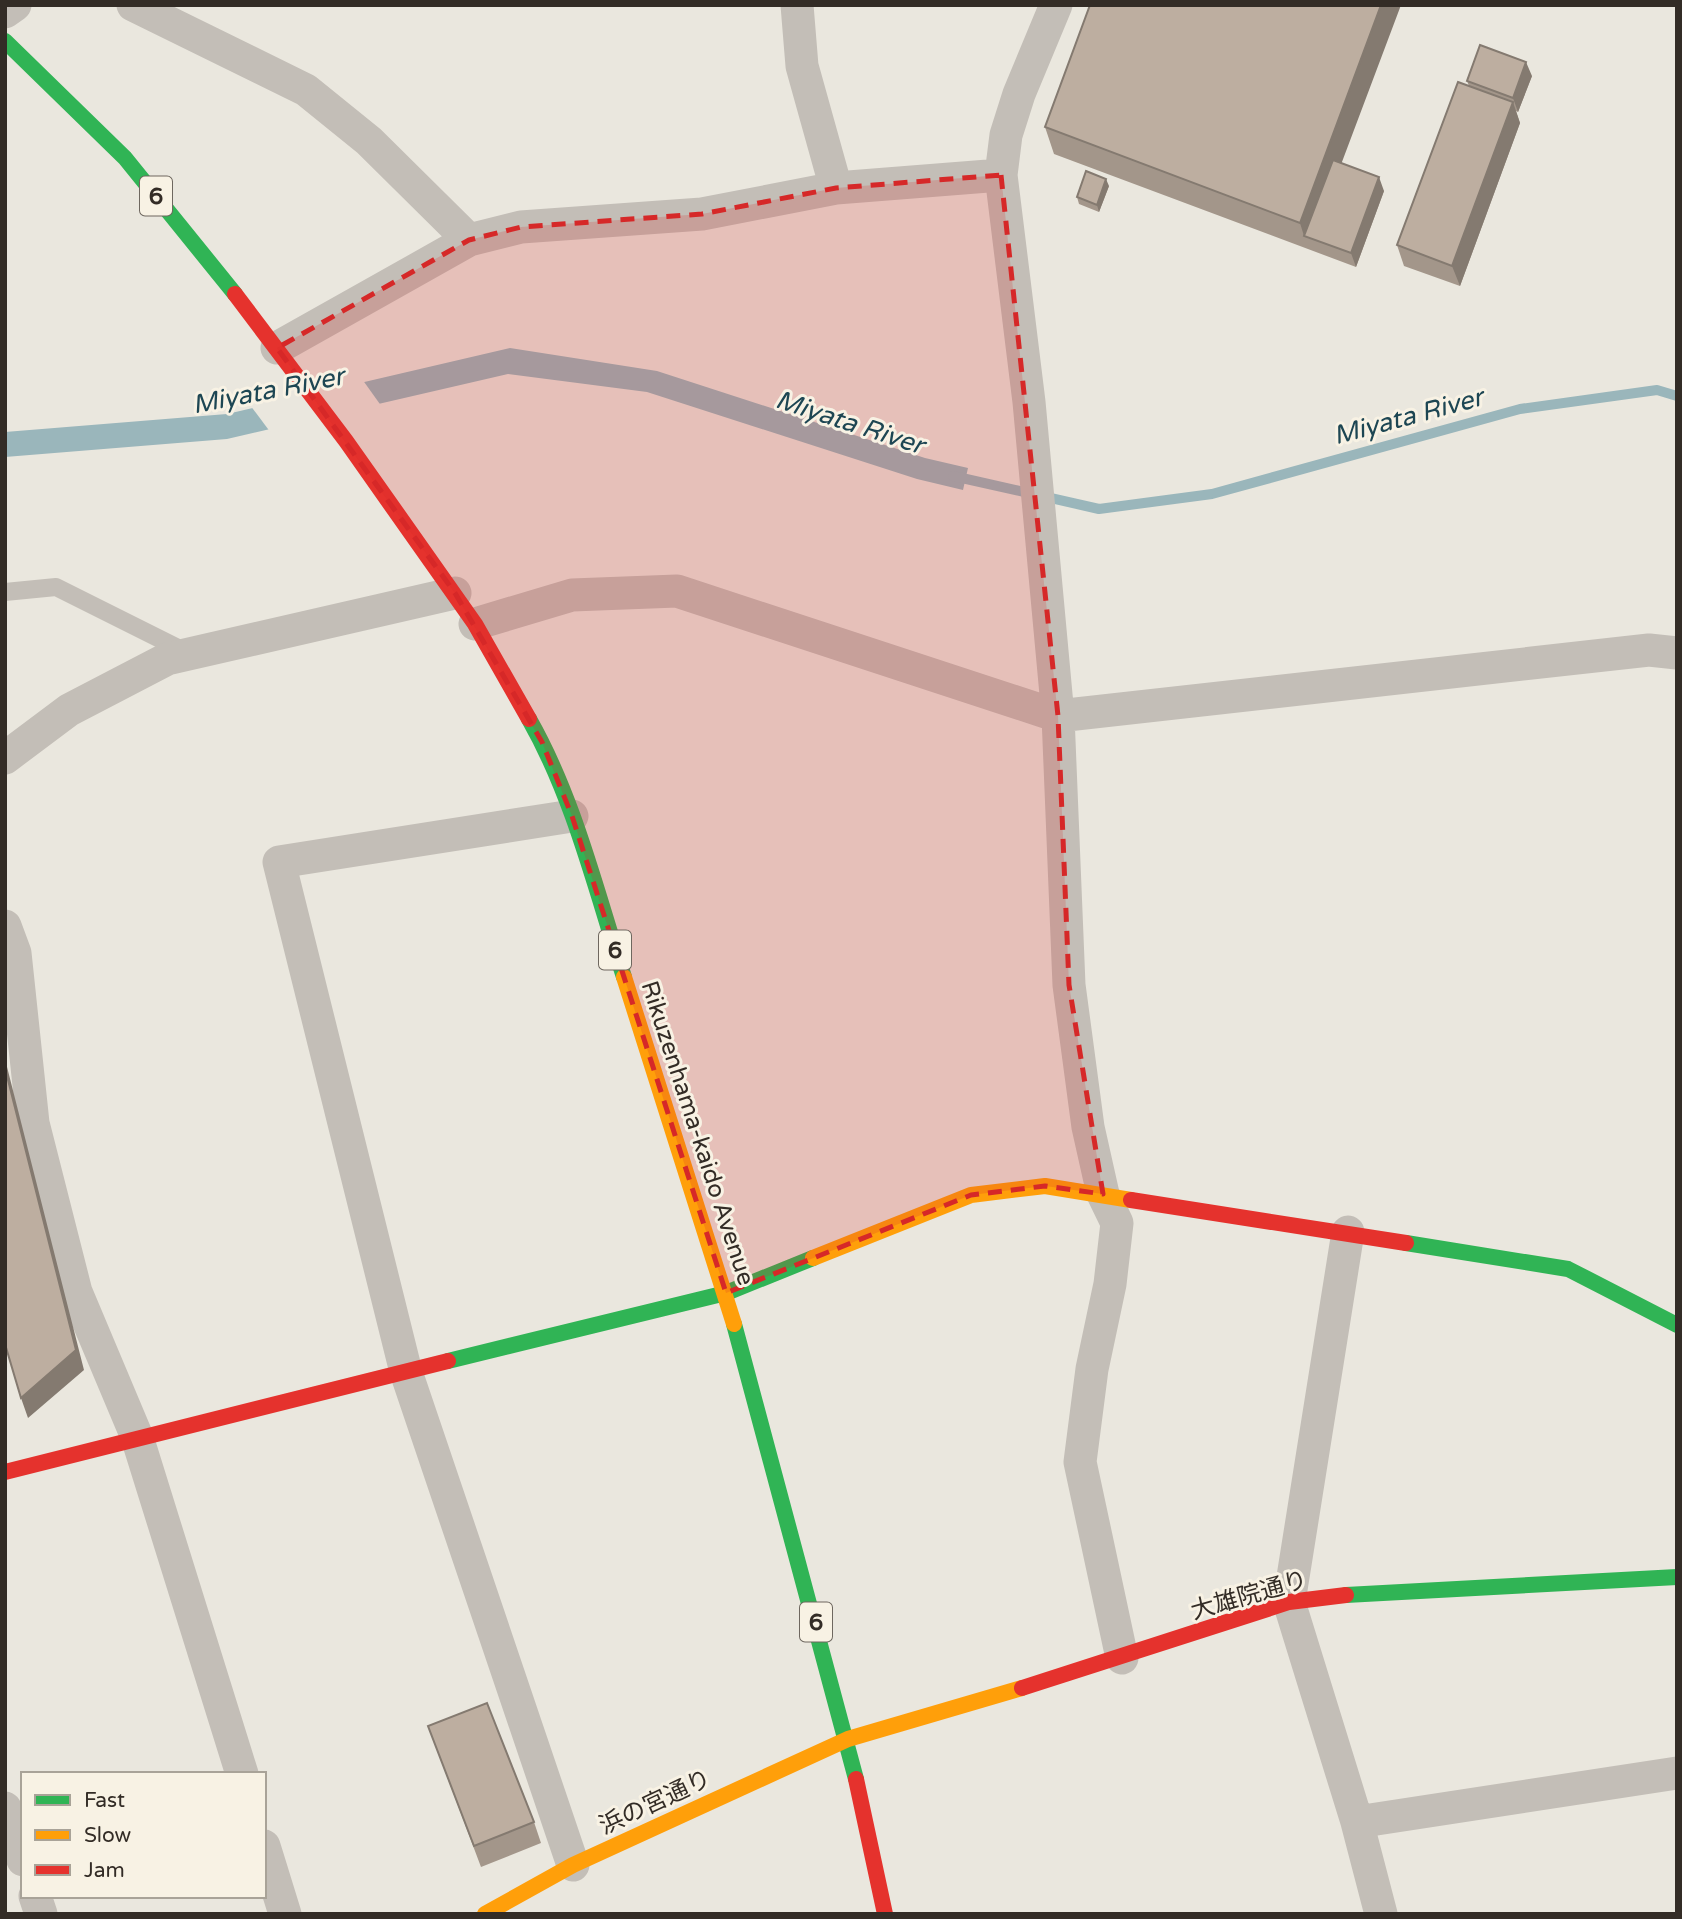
<svg xmlns="http://www.w3.org/2000/svg" width="1682" height="1919" font-family="'Varela Round','Noto Sans JP',sans-serif">
<style>
.water{fill:#9ab6bb}
.pier{fill:#eae7de}
.lines{fill:none;stroke-linecap:round;stroke-linejoin:round}
.stream{stroke:#9ab6bb;stroke-width:10}
.lane{stroke:#c3beb7;stroke-width:18}
.street{stroke:#c3beb7;stroke-width:33}
.fast{stroke:#30b455;stroke-width:16}
.slow{stroke:#ff9f0a;stroke-width:16}
.jam{stroke:#e5322d;stroke-width:16}
.wall{fill:#a3968a}
.shaded-wall{fill:#847a70}
.building{fill:#bdaea0;stroke:#847a70;stroke-width:2}
.marked{fill:#d62828;fill-opacity:0.2;stroke:#d62828;stroke-width:5;stroke-dasharray:14 9;stroke-linejoin:round}
.labels{text-anchor:middle;stroke-width:6;stroke-linejoin:round;paint-order:stroke}
.shield{fill:#f8f2e4;stroke:#6e675f;stroke-width:2}
.shield-label{font-size:23px;font-weight:bold;fill:#332c26}
.street-label{font-size:24px;fill:#332c26;stroke:#f8f2e4}
.water-label{font-size:26px;font-style:italic;fill:#1d4653;stroke:#f8f2e4}
</style>
<rect width="100%" height="100%" fill="#eae7de"/>
<!-- water -->
<path class="water" d="M510,348L657,371L925,458L968,468L963,490L917,479L647,392L508,374L227,439L5,457V432L227,414Z"/>
<!-- pier -->
<path class="pier" d="M362,379L382,407L271,433L250,405Z"/>
<g class="lines">
<!-- stream -->
<path class="stream" d="M953,476L1099,509L1212,494L1520,409L1657,390L1677,396"/>
<!-- lane -->
<path class="lane" d="M5,592L56,587L186,652"/>
<!-- street -->
<path class="street" d="M133,5L306,90L369,141L469,240
M797,5L802,66L836,188
M1056,5L1019,94L1006,135L1001,175L1029,402L1058,716L1069,985L1088,1127L1103,1194L1117,1223L1110,1284L1092,1369L1080,1462L1122,1658
M5,12L15,5
M277,348L469,240L521,227L702,214L836,188L1001,175
M475,624L572,595L677,591L1058,716L1649,650L1677,653
M5,758L69,710L167,659L455,593
M572,816L279,862L406,1372L573,1865
M5,926L15,953L33,1123L76,1292L137,1437L242,1774
M1348,1232L1289,1602L1357,1822L1381,1914
M5,1808L23,1860
M1357,1822L1677,1773
M264,1846L285,1914
M35,1896L41,1914"/>
<!-- fast -->
<path class="fast" d="M5,41L125,158L235,294
M529,719C574,798 596,891 624,977
M1406,1243L1568,1269L1677,1325
M734,1324L856,1779
M448,1361L726,1293L813,1258
M1346,1595L1677,1577"/>
<!-- slow -->
<path class="slow" d="M624,977L734,1324
M813,1258L971,1195L1045,1186L1131,1200
M485,1914L573,1865L848,1739L1022,1688"/>
<!-- jam -->
<path class="jam" d="M235,294L346,441L475,624L529,719
M1131,1200L1406,1243
M5,1472L448,1361
M1022,1688L1289,1602L1346,1595
M856,1779L885,1914"/>
</g>
<!-- wall -->
<path class="wall" d="M1532,76L1518,112L1516,111L1520,123L1460,286L1404,266L1397,245L1469,86L1467,81Z
M1045,127L1342,163L1384,191L1356,267L1054,154Z
M1109,186L1099,212L1079,204L1077,197Z
M428,1726L534,1822L541,1843L481,1867Z"/>
<!-- shaded-wall -->
<path class="shaded-wall" d="M1381,5H1401L1313,239L1304,236L1300,223Z
M1526,62L1532,76L1518,112L1513,98Z
M1513,102L1520,123L1460,286L1452,266Z
M1379,177L1384,191L1356,267L1351,253Z
M1106,179L1109,186L1099,212L1097,205Z
M5,1059L84,1370L28,1418L21,1398Z"/>
<!-- building -->
<path class="building" d="M1090,5H1381L1300,223L1045,127Z
M1480,45L1526,62L1513,98L1467,81Z
M1458,82L1513,102L1452,266L1397,245Z
M1333,160L1379,177L1351,253L1304,236Z
M1086,171L1106,179L1097,205L1077,197Z
M5,1068L76,1350L21,1398L5,1344Z
M487,1703L534,1822L474,1846L428,1726Z"/>
<!-- marked area -->
<path class="marked" d="M1001,175L1058,716L1069,985L1103,1194L1045,1186L971,1195L726,1293L572,816L542,742L455,593L277,348L469,240L521,227L702,214L836,188Z"/>
<g class="labels">
<!-- shield labels -->
<g class="shield">
<rect x="140" y="176.5" width="32" height="39" rx="5"/>
<rect x="599" y="930.5" width="32" height="39" rx="5"/>
<rect x="800" y="1602.5" width="32" height="39" rx="5"/>
</g>
<g class="shield-label">
<text x="156" y="204">6</text>
<text x="615" y="958">6</text>
<text x="816" y="1630">6</text>
</g>
<!-- street labels -->
<g class="street-label">
<text transform="translate(698 1133) rotate(72)" y="8">Rikuzenhama-kaido Avenue</text>
<text transform="translate(1249 1595) rotate(-16)" y="8">大雄院通り</text>
<text transform="translate(655 1802) rotate(-25)" y="8">浜の宮通り</text>
</g>
<!-- water labels -->
<g class="water-label">
<text transform="translate(268 390) rotate(-11)" y="9">Miyata River</text>
<text transform="translate(1408 416) rotate(-15)" y="9">Miyata River</text>
<text transform="translate(850 422) rotate(18)" y="9">Miyata River</text>
</g>
</g>
<!-- border -->
<rect width="1682" height="1919" fill="none" stroke="#332c26" stroke-width="14"/>
<!-- legend -->
<rect x="21" y="1772" width="245" height="126" fill="#f8f2e4" stroke="#a9a398" stroke-width="2"/>
<rect x="35" y="1795" width="35" height="10" fill="#30b455" stroke="#a9a398" stroke-width="2"/>
<text x="84" y="1807" font-size="21" fill="#332c26">Fast</text>
<rect x="35" y="1830" width="35" height="10" fill="#ff9f0a" stroke="#a9a398" stroke-width="2"/>
<text x="84" y="1842" font-size="21" fill="#332c26">Slow</text>
<rect x="35" y="1865" width="35" height="10" fill="#e5322d" stroke="#a9a398" stroke-width="2"/>
<text x="84" y="1877" font-size="21" fill="#332c26">Jam</text>
</svg>
